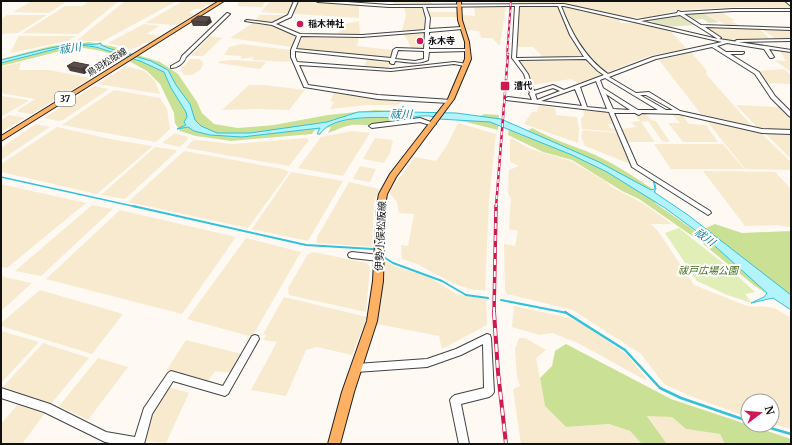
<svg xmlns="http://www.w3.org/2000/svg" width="792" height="445" font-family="Merriweather,'Noto Sans JP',serif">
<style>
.farmland{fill:#f8eacf}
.green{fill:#e2eeb7}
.forest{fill:#cae195}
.cemetery{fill:#e2e5c0}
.water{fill:#b2f3fc;stroke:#31c2da}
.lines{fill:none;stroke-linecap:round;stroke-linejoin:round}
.stream-far2{stroke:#31c2da;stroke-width:1.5}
.stream-far1{stroke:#31c2da;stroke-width:2}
.stream{stroke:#31c2da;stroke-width:2.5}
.minor-casing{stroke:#434343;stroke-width:2}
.major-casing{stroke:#212121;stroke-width:2}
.minor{fill:#fff;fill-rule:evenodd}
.major{fill:#ffb163;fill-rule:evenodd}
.rail-far3-casing{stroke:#cf1950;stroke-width:2}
.rail-far2-casing{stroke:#cf1950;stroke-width:2.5}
.rail-far1-casing{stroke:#cf1950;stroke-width:3.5}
.rail-casing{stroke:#cf1950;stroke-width:4}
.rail-far3{stroke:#fff;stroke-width:1;stroke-dasharray:3.5;stroke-linecap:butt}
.rail-far2{stroke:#fff;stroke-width:1.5;stroke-dasharray:4;stroke-linecap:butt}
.rail-far1{stroke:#fff;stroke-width:2;stroke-dasharray:6;stroke-linecap:butt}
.rail{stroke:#fff;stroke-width:2.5;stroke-dasharray:8;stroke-linecap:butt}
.wall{fill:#4d4240}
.shaded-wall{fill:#3f3634}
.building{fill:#5a4d4b;stroke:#3f3634}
.poi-dot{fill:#cf1950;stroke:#fff;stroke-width:1.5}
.labels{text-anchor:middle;stroke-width:4;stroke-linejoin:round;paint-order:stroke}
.far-poi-label{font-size:9px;font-weight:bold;fill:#101010;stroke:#fff;text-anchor:start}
.far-street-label{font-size:9px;fill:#101010;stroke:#fff}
.shield{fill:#fff;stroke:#585858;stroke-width:1}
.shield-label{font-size:9px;font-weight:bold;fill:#101010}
.street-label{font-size:10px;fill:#101010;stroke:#fff}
.park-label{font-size:10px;font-style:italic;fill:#416f18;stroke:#fff}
.water-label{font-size:11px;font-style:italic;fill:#0c7f97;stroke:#fff}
</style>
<rect width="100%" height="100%" fill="#fff9f3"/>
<!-- farmland -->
<path class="farmland" d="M32,1H67L49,13L13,12Z
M89,1H119L78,34L23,33L65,6H82Z
M125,1H177L103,41H76Z
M183,1H218L211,5H206L202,9H194L189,13L195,14L177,25L145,23Z
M239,1H266L262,7L237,6Z
M270,1H294L288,14L261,12Z
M298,1L359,6V18L297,14L293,13Z
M394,1H431L432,5H393Z
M518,1H791V8L737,7L680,10L646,18L632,17L633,20L563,5L518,4Z
M474,6H506L500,45H499L492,38H481L479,31L465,30L461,15L475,16Z
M520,6L564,7L618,19L621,23H636L670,31L687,49L649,56L606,73L589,57H543L533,47H517Z
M404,7L424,8L425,29L402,31L406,15Z
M719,11L735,20L731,21L740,26H728L704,13Z
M429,12H457V17H429Z
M7,15H47L18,33L1,34V19Z
M259,15H286L287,16L273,23L255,22Z
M359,21L360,35L337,36L344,24Z
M253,23L271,25L295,34L296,36L292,47L230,38Z
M144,24L159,26L147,34L160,36L150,43H144L136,48L131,49L108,43Z
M707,27L760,29L769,38L725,40L707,30H711Z
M762,29L791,30V39L774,38Z
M425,32L424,49H423L411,48L407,39L403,34Z
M303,35L359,37L357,46L393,50L391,58L297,49Z
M19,36H75L68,41L10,53Z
M210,36L222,38L203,56H191Z
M242,44L291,50L292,58L289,62L252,60L254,57L240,59L242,56L224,55L229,47Z
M780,51L791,52V72L774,60L786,61Z
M691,52L707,71L706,74L752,126L701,114L659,60Z
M368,58L390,60L389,69L363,68Z
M190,59H199L203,62V65L200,70L192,75H184L181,69Z
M541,59L588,60L603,76L578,83L571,79L531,85L528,72L518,60Z
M233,60L266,62L260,69L218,63L220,61Z
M21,62L19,70H49L91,78L32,114L18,112V110L35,99L1,93V67Z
M126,66L145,71L155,81L160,94L98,84Z
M784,69L791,75V84L767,83L756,71Z
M249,85H264L305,90L289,110L258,109L222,110Z
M94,86L109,89L63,120L58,121L44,118Z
M114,90L160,98L167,109L170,129L156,142L62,125Z
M334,93L348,95L350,93L402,101L399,104L395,105H368L330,109L334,102L330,101Z
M1,96L28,100V101L1,117Z
M539,105L555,108L556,115L577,117L579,128L578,143L524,124L532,112H537Z
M736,105L779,107L791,117V130L766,129L757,127Z
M583,109L607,112L614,124H608L610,128L616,129L617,132L582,129L581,119L584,115Z
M634,114H646L651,120L656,121L670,142L662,141L648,121L641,122L655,142H626L621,129L636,127L631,122L640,121Z
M672,114H681L689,124L706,125L718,142H683L668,123H680Z
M9,115L25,118L1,132V120Z
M706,120L760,132L791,162V170L745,169Z
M458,123L496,134L489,200L485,291L470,289L455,284L417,264L402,259L401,245L408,246L414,214L399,213L397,202L390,194L391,189L415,157L436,161L446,147Z
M36,124L50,127L1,160V148Z
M57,127L115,140L153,146L97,194L1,172V164Z
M583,130L618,133L630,164L585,146L581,136Z
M352,131L370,133L343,176L298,168L321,137Z
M175,133L188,137L187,140L180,147L162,143Z
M765,133L791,134V159Z
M306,138L309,140L289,166L186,148L192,141L197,140L233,144Z
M375,138L393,140L390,153L384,163L363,159Z
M510,138L531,149L571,161L605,181L612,187L644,204L672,224H651L658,231L694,285L747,306L758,307L760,306L774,308L791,318V429L772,424V401H748V417L690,396L664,384L641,354L573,310L507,294L505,291L504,244L515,246L518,231L509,229L511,198L508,193L509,170L519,166L510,162Z
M654,144H723L744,169H671Z
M155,147L176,150V152L125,199L101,195Z
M184,151L283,169L289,172L248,228L128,202Z
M360,166L376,169L370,182L353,179Z
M703,171L775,172L791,189V227L776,225L745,226Z
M291,172L343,181L308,241L252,229Z
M349,182L379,189L374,203L372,247L317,243V237Z
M1,184L23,189L86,203L7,268L1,267Z
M92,205L113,209L41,276L15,271Z
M120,210L236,237L182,314L46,279Z
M246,238L301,252L253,335L249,336L187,319Z
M313,252L367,263L370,267L366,312L289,295L288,288L308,254Z
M384,260L396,267L429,277L456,294L486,299L487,325L442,349L439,336L377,324Z
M1,273L4,277L32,283L1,311Z
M40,290L123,314L92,354L1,326V323Z
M284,297L367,317L352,355L317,347L306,350L286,396L251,390L277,342L263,340L266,335L263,334Z
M514,306L570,318L586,326L626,354L647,379L645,380L578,343L552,333L540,335L512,327Z
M1,331L39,342L1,383Z
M519,338H525L546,350L536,358L545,406L566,427L609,424L630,431L642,444H521L513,389L520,386L517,376L515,349Z
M186,340L242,354L231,373L215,371L208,381L166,371Z
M43,343L89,358L51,404L1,389Z
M98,358L128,367L88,420L59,406Z
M168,387L189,393L166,443L145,441L152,412Z
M19,403L45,413L22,444H1V424Z
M647,415L672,417L686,429L720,434L725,444H667Z"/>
<!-- green -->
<path class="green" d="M679,228L723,263L755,292L745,294L752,303L727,295L697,281L665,233Z"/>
<!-- forest -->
<path class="forest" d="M90,42L115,47L134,54L127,58L97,50L77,47L1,66V59L51,46Z
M138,55L160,62L178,74L197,102L202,113L214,124L238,128L274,125L328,115L375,110L395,111C390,129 368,124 352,125C344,126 336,130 328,133L331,127L315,130L312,134L231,141L196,136L180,131L175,123L174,113L160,84L147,71L129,61Z
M484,114L499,115L498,130L462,121L474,120Z
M532,128C550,138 567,144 586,151C611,161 634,177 656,191L655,203L701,235L706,228L715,224L742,233L791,231V310L755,286L698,240L639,199L622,191L572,160L543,152L508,135L509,129L523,135Z
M566,344L671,399L791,439V444H725L720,434L686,429L672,417L647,416L667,444H642L630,431L609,424L566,427L545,406L540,378L552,366L555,351Z"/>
<!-- cemetery -->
<path class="cemetery" d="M703,13L719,22L709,23L703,19L692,20L684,14Z
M680,15L698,25L663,27L649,20Z"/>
<!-- water -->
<path class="water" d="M101,43V45L108,48L151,61L168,70L176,85L190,104L195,120L201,126L217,133H250L327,122L358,112L400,111L403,106L402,111L407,112L456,113L501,119L599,162L651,190L655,189L653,179L654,180L656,189L654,192L688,215L791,295V310L773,298L751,303L764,297L767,293L706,238L665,208L607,172L572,155L490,122L439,119C428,113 417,117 406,118C383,118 333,113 320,134H317L320,128L242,137L210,135L194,131L188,127L177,129L186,125L184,122L187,117L186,112L171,88L164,72L140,61L96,47L80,45L67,46L1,63V60C19,56 45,48 68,45C77,43 94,46 101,43Z"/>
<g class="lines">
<!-- stream-far2 -->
<path class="stream-far2" d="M1,177L137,207"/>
<!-- stream-far1 -->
<path class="stream-far1" d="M133,206L306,245L373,249
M382,256L393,263L442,281L466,295L488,298
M501,300L567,313"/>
<!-- stream -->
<path class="stream" d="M565,312L625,350L660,388L681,398L748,421
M760,425L791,434"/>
<defs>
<path id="minor" d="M294,1H298L291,17L276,24L300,34L362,35L425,30L426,18L423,7H389L318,2L316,1H333L389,5L564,4L637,20L677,13L678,11L681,12L733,9H791V11H733L684,14L701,25L791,28V30L705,27L720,37L721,38L719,39L791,50V52L769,49L774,57L772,58H770L764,49L727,43L717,46L726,52H744V53L742,54H730L759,72L775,96L791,112V117L789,116L771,98L755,74L712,47L656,59L609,77L636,93L649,92L680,111L762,129L791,130V134L762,133L679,114L642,113L639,115L635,113H614L637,165L710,211L711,213L708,215L632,167L609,112L506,100V98L508,97L532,100L530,95L529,94L530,93L524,74L512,58L515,6L426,7L430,18L429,29L462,27L464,28L462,29L429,32V49H468L470,50L468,51L429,52L428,60C418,65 406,62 395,61L394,64H392L390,63V61L295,51V57L297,62L391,69L454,62L467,64V66H465L454,64L391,71L299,65L308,85L378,95L451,100V102L449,103L378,99L304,87L291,57V50L297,36L272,25L245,21L247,20L272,23L288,15ZM519,6H558L570,35L584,57L516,58ZM561,6H564L722,42L653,57L608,74C584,57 571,32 561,6ZM680,15L718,39L641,21ZM425,32L424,49L396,48L393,50L391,58L296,49L301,36L362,37ZM398,50L424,51V59L415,61L395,59ZM586,59L598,71L604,75L564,90L553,85L534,91L528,74L518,60ZM605,78L658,110H638L603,88L600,80ZM596,81L607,109L587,107L580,87ZM553,88L560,91L537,100L535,94ZM575,89L582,106L541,101ZM606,94L630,110L613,109ZM640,95H646L673,110H666Z
M785,1H789L791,3V6Z
M227,13L230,14L186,57C184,63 178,68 171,68V66L180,61L182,56Z
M791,39V41L737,42L735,41L737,40Z
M420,118L436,124L433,126L420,122L372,128L369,126L372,124Z
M352,252L379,255L382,256L383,258L382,260L379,261L352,258L349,257L348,255L349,253Z
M487,334L490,335L491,338L494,392L492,395L489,397L461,404L469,444H459L450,400L452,397L455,395L484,388L483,344L461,355L427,367L356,372L353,371L351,368L353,365L356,364L427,359L456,349Z
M255,335L258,336L259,339L228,394L225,396L173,381L152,414L144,444H115L105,442L44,412L1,398V388L50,404L106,432L135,437L144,408L168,373L171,371L223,386L252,336Z"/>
<path id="major" d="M219,1H224L1,141V136Z
M457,1H461L462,20L469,42L471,59L454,99L396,177L387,194L385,205L383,281L377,321L354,392L340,444H328L342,392L367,321L373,281L377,205L379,194L390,174L448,99L465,59V42L458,20Z"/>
</defs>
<!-- minor casing -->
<use href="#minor" class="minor-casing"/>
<!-- major casing -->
<use href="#major" class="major-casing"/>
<!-- minor -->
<use href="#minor" class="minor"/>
<!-- major -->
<use href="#major" class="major"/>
<defs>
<path id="rail-far3" d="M507,55L511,1"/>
<path id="rail-far2" d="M496,207L508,54"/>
<path id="rail-far1" d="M494,313L496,206"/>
<path id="rail" d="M494,312L498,372L506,444"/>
</defs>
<!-- rail-far3 casing -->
<use href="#rail-far3" class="rail-far3-casing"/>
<!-- rail-far2 casing -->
<use href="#rail-far2" class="rail-far2-casing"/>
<!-- rail-far1 casing -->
<use href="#rail-far1" class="rail-far1-casing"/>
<!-- rail casing -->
<use href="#rail" class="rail-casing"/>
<!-- rail-far3 -->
<use href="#rail-far3" class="rail-far3"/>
<!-- rail-far2 -->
<use href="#rail-far2" class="rail-far2"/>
<!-- rail-far1 -->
<use href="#rail-far1" class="rail-far1"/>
<!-- rail -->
<use href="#rail" class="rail"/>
</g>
<!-- wall -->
<path class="wall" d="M191,21L212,22L207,26H193Z
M89,65L91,70L84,74L70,71L67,66Z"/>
<!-- shaded-wall -->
<path class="shaded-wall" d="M210,17L212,22L207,26L206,22Z
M89,65L91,70L84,74L82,69Z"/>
<!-- building -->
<path class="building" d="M198,16L210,17L206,22L191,21Z
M74,62L89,65L82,69L67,66Z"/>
<!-- markers -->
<g class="poi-dot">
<circle cx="300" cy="24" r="4"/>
<circle cx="420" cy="41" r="4"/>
<rect x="500" y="81" width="10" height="10" rx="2"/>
</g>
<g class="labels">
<!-- far-poi labels -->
<g class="far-poi-label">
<text x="308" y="27">稲木神社</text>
<text x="428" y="44">永木寺</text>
<text x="514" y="89">漕代</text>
</g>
<!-- far-street labels -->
<g class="far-street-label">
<text transform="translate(107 62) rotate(-32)" y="3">鳥羽松阪線</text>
</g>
<!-- shield labels -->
<rect class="shield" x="55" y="92" width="20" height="14" rx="3"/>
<g class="shield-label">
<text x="65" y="102">37</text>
</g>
<!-- street labels -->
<g class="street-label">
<text transform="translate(380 236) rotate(-87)" y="4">伊勢小俣松阪線</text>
</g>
<!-- park labels -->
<g class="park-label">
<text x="708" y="274">祓戸広場公園</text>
</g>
<!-- water labels -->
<g class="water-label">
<text transform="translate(70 48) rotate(-8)" y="4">祓川</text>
<text transform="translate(401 114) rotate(1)" y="4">祓川</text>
<text transform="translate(705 237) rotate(36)" y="4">祓川</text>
</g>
</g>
<!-- border -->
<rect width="792" height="445" fill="none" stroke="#101010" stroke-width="4"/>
<!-- north arrow -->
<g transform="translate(760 413) rotate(74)"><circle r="19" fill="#ffffff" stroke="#9f9f9f"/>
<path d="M0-3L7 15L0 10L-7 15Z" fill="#cf1950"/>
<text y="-6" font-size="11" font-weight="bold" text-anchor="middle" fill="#101010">N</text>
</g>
</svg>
